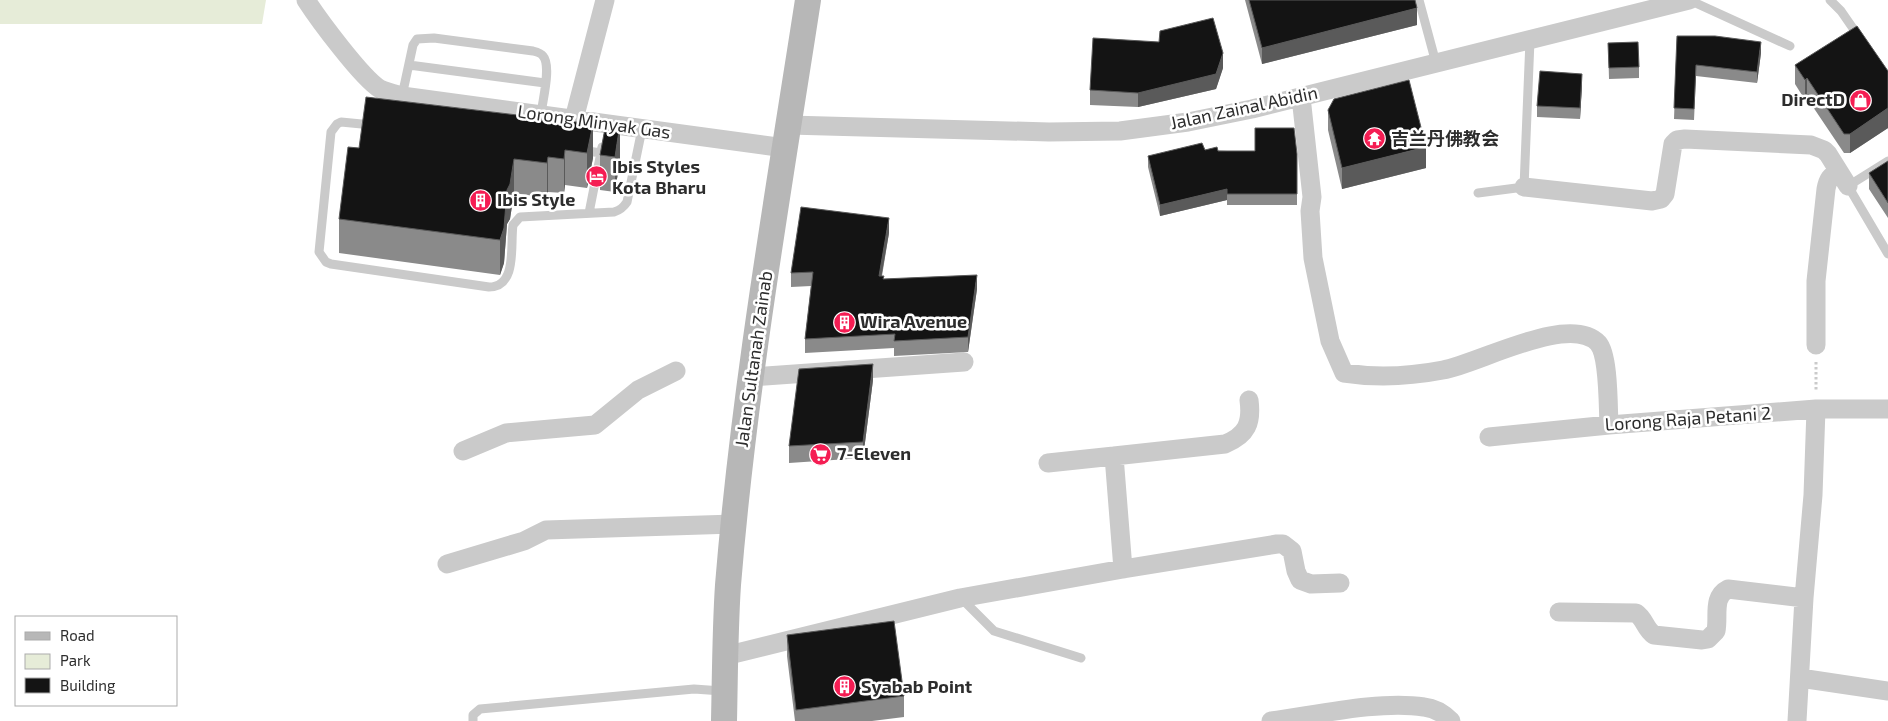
<svg xmlns="http://www.w3.org/2000/svg" width="1888" height="721" font-family="'Exo 2','Noto Sans SC',sans-serif">
<style>
.green{fill:#e6ecd8}
.lines{fill:none;stroke-linecap:round;stroke-linejoin:round}
.path{stroke:#cacaca;stroke-width:3;stroke-dasharray:2.5 2.5;stroke-linecap:butt}
.lane{stroke:#cacaca;stroke-width:9}
.street{stroke:#cacaca;stroke-width:19}
.secondary{stroke:#b7b7b7;stroke-width:26}
.wall{fill:#8a8a8a}
.shaded-wall{fill:#5a5a5a}
.building{fill:#141414;stroke:#5a5a5a}
.labels{text-anchor:middle;stroke-width:5;stroke-linejoin:round;paint-order:stroke}
.poi-label{font-size:18px;font-weight:bold;fill:#2d2d2d;stroke:#fff;text-anchor:start}
.street-label{font-size:18px;fill:#2d2d2d;stroke:#fff}
</style>
<rect width="100%" height="100%" fill="#fff"/>
<!-- green -->
<path class="green" d="M0,0H266L262,24H0Z"/>
<g class="lines">
<!-- path -->
<path class="path" d="M1816,362V391"/>
<!-- lane -->
<path class="lane" d="M1419,0L1436,63
M1689,0L1790,46
M1830,0L1841,11L1859,37
M409,65L545,83
M402,96L413,45L417,39L434,38L533,51C537,52 541,53 543,56C552,66 542,102 541,115
M372,125L341,122L337,124L331,132L319,252L326,262L331,264L489,287C518,287 510,243 513,225L520,217L614,212C620,210 623,208 627,202L642,129
M581,150L601,153
M1888,161L1848,186L1888,254
M1478,193L1524,187L1530,40
M589,213L602,147
M961,598L994,631L1081,658
M473,721V715L480,709L694,689L722,691"/>
<!-- street -->
<path class="street" d="M306,0C319,20 362,78 380,89C387,92 395,94 402,96L785,148
M1301,97L1312,197L1310,211L1313,258L1330,341L1344,373C1376,378 1412,376 1443,370C1478,364 1569,313 1598,343C1609,355 1608,407 1609,425
M574,119L605,0
M789,125L1049,132L1120,131L1188,122L1252,109L1689,0
M1524,187L1652,201L1661,199L1665,194L1673,144L1677,140L1685,139L1811,145L1824,150L1828,154L1848,186
M1816,345V281L1826,189C1828,179 1830,176 1839,172
M751,377L964,362
M1489,437L1609,425L1816,409H1888
M463,451L506,433L595,425L638,390L676,371
M1048,463L1114,456
M447,564L524,541L546,530L734,524
M1123,569L1114,456L1225,444C1247,435 1252,423 1249,400
M1559,612L1636,613C1645,619 1645,629 1654,635L1702,640L1708,639L1716,631C1719,616 1712,597 1728,589L1804,598
M725,656L960,598L1123,569L1277,544H1283L1292,551L1296,571L1300,580L1311,584L1340,583
M1800,678L1888,691
M1271,721C1316,715 1380,700 1424,707C1434,708 1444,714 1451,721
M1797,721L1804,598L1813,495L1816,409"/>
<!-- secondary -->
<path class="secondary" d="M724,721C725,676 725,630 728,585C744,388 778,194 808,0"/>
</g>
<!-- wall -->
<path class="wall" d="M1245,0H1415L1417,25L1262,64Z
M1677,36L1761,53L1757,83L1696,76L1694,120L1674,119Z
M1608,43L1639,67V78L1609,79Z
M1795,65L1888,71V128L1850,153H1844L1807,98L1805,100L1795,84Z
M1223,68L1216,89L1138,107L1090,105V90Z
M1582,85L1580,119L1537,117V106Z
M1328,110L1426,168L1342,189L1328,130Z
M606,123L620,159L615,192L600,190V155Z
M593,124V158L587,188L565,185L564,193L548,192L547,198L514,193L510,219L507,224L504,263L500,275L339,253V219Z
M1205,150L1297,154V205H1227V200L1160,216L1148,167V156Z
M1888,161V218L1869,189V173Z
M889,233L882,276L884,279L977,289L968,352L894,356V348L805,353V339L811,286L791,287V273Z
M873,380L863,458L789,463V446Z
M787,635L904,696V717L872,721H795L787,656Z"/>
<!-- shaded-wall -->
<path class="shaded-wall" d="M1417,8V25L1262,64V48Z
M1761,42V53L1757,83V72Z
M1223,53V68L1216,89L1138,107V93Z
M1582,74V85L1580,119V108Z
M1807,78V98L1805,100V80Z
M1888,108V128L1850,153V134Z
M593,124V158L587,188V153Z
M620,124V159L615,192V157Z
M1426,147V168L1342,189V168Z
M565,150V185L564,193V159Z
M548,157V192L547,198V163Z
M514,159V193L510,219L507,224L504,263L500,275V240L507,190Z
M1227,189V200L1160,216V205Z
M889,218V233L879,290V276Z
M977,275V289L968,352V337Z
M873,364V380L863,458V442Z"/>
<!-- building -->
<path class="building" d="M1249,0H1415L1417,8L1262,48Z
M1213,18L1223,53L1216,74L1138,93L1090,90L1093,38L1159,42L1160,31Z
M1857,26L1888,71V108L1850,134H1844L1807,78L1805,80L1795,65Z
M1677,36H1715L1761,42L1757,72L1696,65L1694,109L1674,108Z
M1638,42L1639,67L1609,68L1608,43Z
M1540,71L1582,74L1580,108L1537,106Z
M1409,80L1426,147L1342,168L1328,110L1334,99Z
M366,97L593,124L587,153L565,150L564,159L548,157L547,163L514,159L510,184L507,190L504,228L500,240L339,219L348,147L359,148Z
M606,123L620,124L615,157L600,155Z
M1255,128H1294L1297,154V194H1227V189L1160,205L1148,156L1202,143L1205,150L1217,147L1218,151H1255Z
M1888,161V203L1869,173Z
M801,207L889,218L879,276H884L883,279L977,275L968,337L894,341L895,334L805,339L813,272L791,273Z
M873,364L863,442L789,446L799,369Z
M894,621L904,696L796,710L787,635Z"/>
<!-- icons -->
<defs>
<symbol id="shop-disc" viewBox="-11 -11 22 22"><circle r="9.5" fill="#f51d53" stroke="#fff"/><path d="M-5-2.5h2.3a2.7 3.5 0 0 1 5.4 0H5L5.5 6h-11ZM-1.5-2.5h3a1.5 2.3 0 0 0-3 0Z" fill="#fff"/></symbol>
<symbol id="temple-disc" viewBox="-11 -11 22 22"><circle r="9.5" fill="#f51d53" stroke="#fff"/><path d="M0-6L5-2H3V0L6.5 2.5H4V6H1.5V3h-3V6H-4V2.5H-6.5L-3 0V-2H-5Z" fill="#fff"/></symbol>
<symbol id="hotel-disc" viewBox="-11 -11 22 22"><circle r="9.5" fill="#f51d53" stroke="#fff"/><path d="M-6-4.5h1.5V1H6V5H4.5V3h-9V5H-6ZM-4 0a1.8 1.8 0 1 1 3.6 0ZM.5 0V-2.5h3Q6-2.5 6 0Z" fill="#fff"/></symbol>
<symbol id="building-disc" viewBox="-11 -11 22 22"><circle r="9.5" fill="#f51d53" stroke="#fff"/><path d="M-4-6H4V6H1V3H-1V6H-4ZM-2.5-4.3h1.7v1.8h-1.7ZM.8-4.3h1.7v1.8H.8ZM-2.5-1h1.7V.8h-1.7ZM.8-1h1.7V.8H.8Z" fill="#fff"/></symbol>
<symbol id="supermarket-disc" viewBox="-11 -11 22 22"><circle r="9.5" fill="#f51d53" stroke="#fff"/><path d="M-6-5.5h2.5l.6 2H6L4.5 2H-2.5L-4.4-4H-6ZM-1.5 3.2a1.3 1.3 0 1 0 .1 0ZM3 3.2a1.3 1.3 0 1 0 .1 0Z" fill="#fff"/></symbol>
</defs>
<g fill-rule="evenodd">
<use href="#shop-disc" x="1848" y="88" width="25" height="25"/>
<use href="#temple-disc" x="1362" y="126" width="25" height="25"/>
<use href="#hotel-disc" x="584" y="164" width="25" height="25"/>
<use href="#building-disc" x="468" y="188" width="25" height="25"/>
<use href="#building-disc" x="832" y="310" width="25" height="25"/>
<use href="#supermarket-disc" x="808" y="442" width="25" height="25"/>
<use href="#building-disc" x="832" y="674" width="25" height="25"/>
</g>
<g class="labels">
<!-- poi labels -->
<g class="poi-label">
<text x="1845" y="106" text-anchor="end">DirectD</text>
<text x="1391" y="145">吉兰丹佛教会</text>
<text x="612" y="173">Ibis Styles<tspan x="612" dy="21">Kota Bharu</tspan></text>
<text x="497" y="206">Ibis Style</text>
<text x="860" y="328">Wira Avenue</text>
<text x="837" y="460">7-Eleven</text>
<text x="861" y="693">Syabab Point</text>
</g>
<!-- street labels -->
<g class="street-label">
<text transform="translate(1244 108) rotate(-12)" y="6">Jalan Zainal Abidin</text>
<text transform="translate(594 122) rotate(8)" y="6">Lorong Minyak Gas</text>
<text transform="translate(754 359) rotate(-82)" y="6">Jalan Sultanah Zainab</text>
<text transform="translate(1688 419) rotate(-4)" y="6">Lorong Raja Petani 2</text>
</g>
</g>
<!-- legend -->
<rect x="15" y="616" width="162" height="90" fill="#ffffff" stroke="#ababab"/>
<rect x="25" y="632" width="25" height="8" fill="#b7b7b7" stroke="#ababab"/>
<text x="60" y="641" font-size="15" fill="#2d2d2d">Road</text>
<rect x="25" y="654" width="25" height="15" fill="#e6ecd8" stroke="#ababab"/>
<text x="60" y="666" font-size="15" fill="#2d2d2d">Park</text>
<rect x="25" y="678" width="25" height="15" fill="#141414" stroke="#ababab"/>
<text x="60" y="691" font-size="15" fill="#2d2d2d">Building</text>
</svg>
